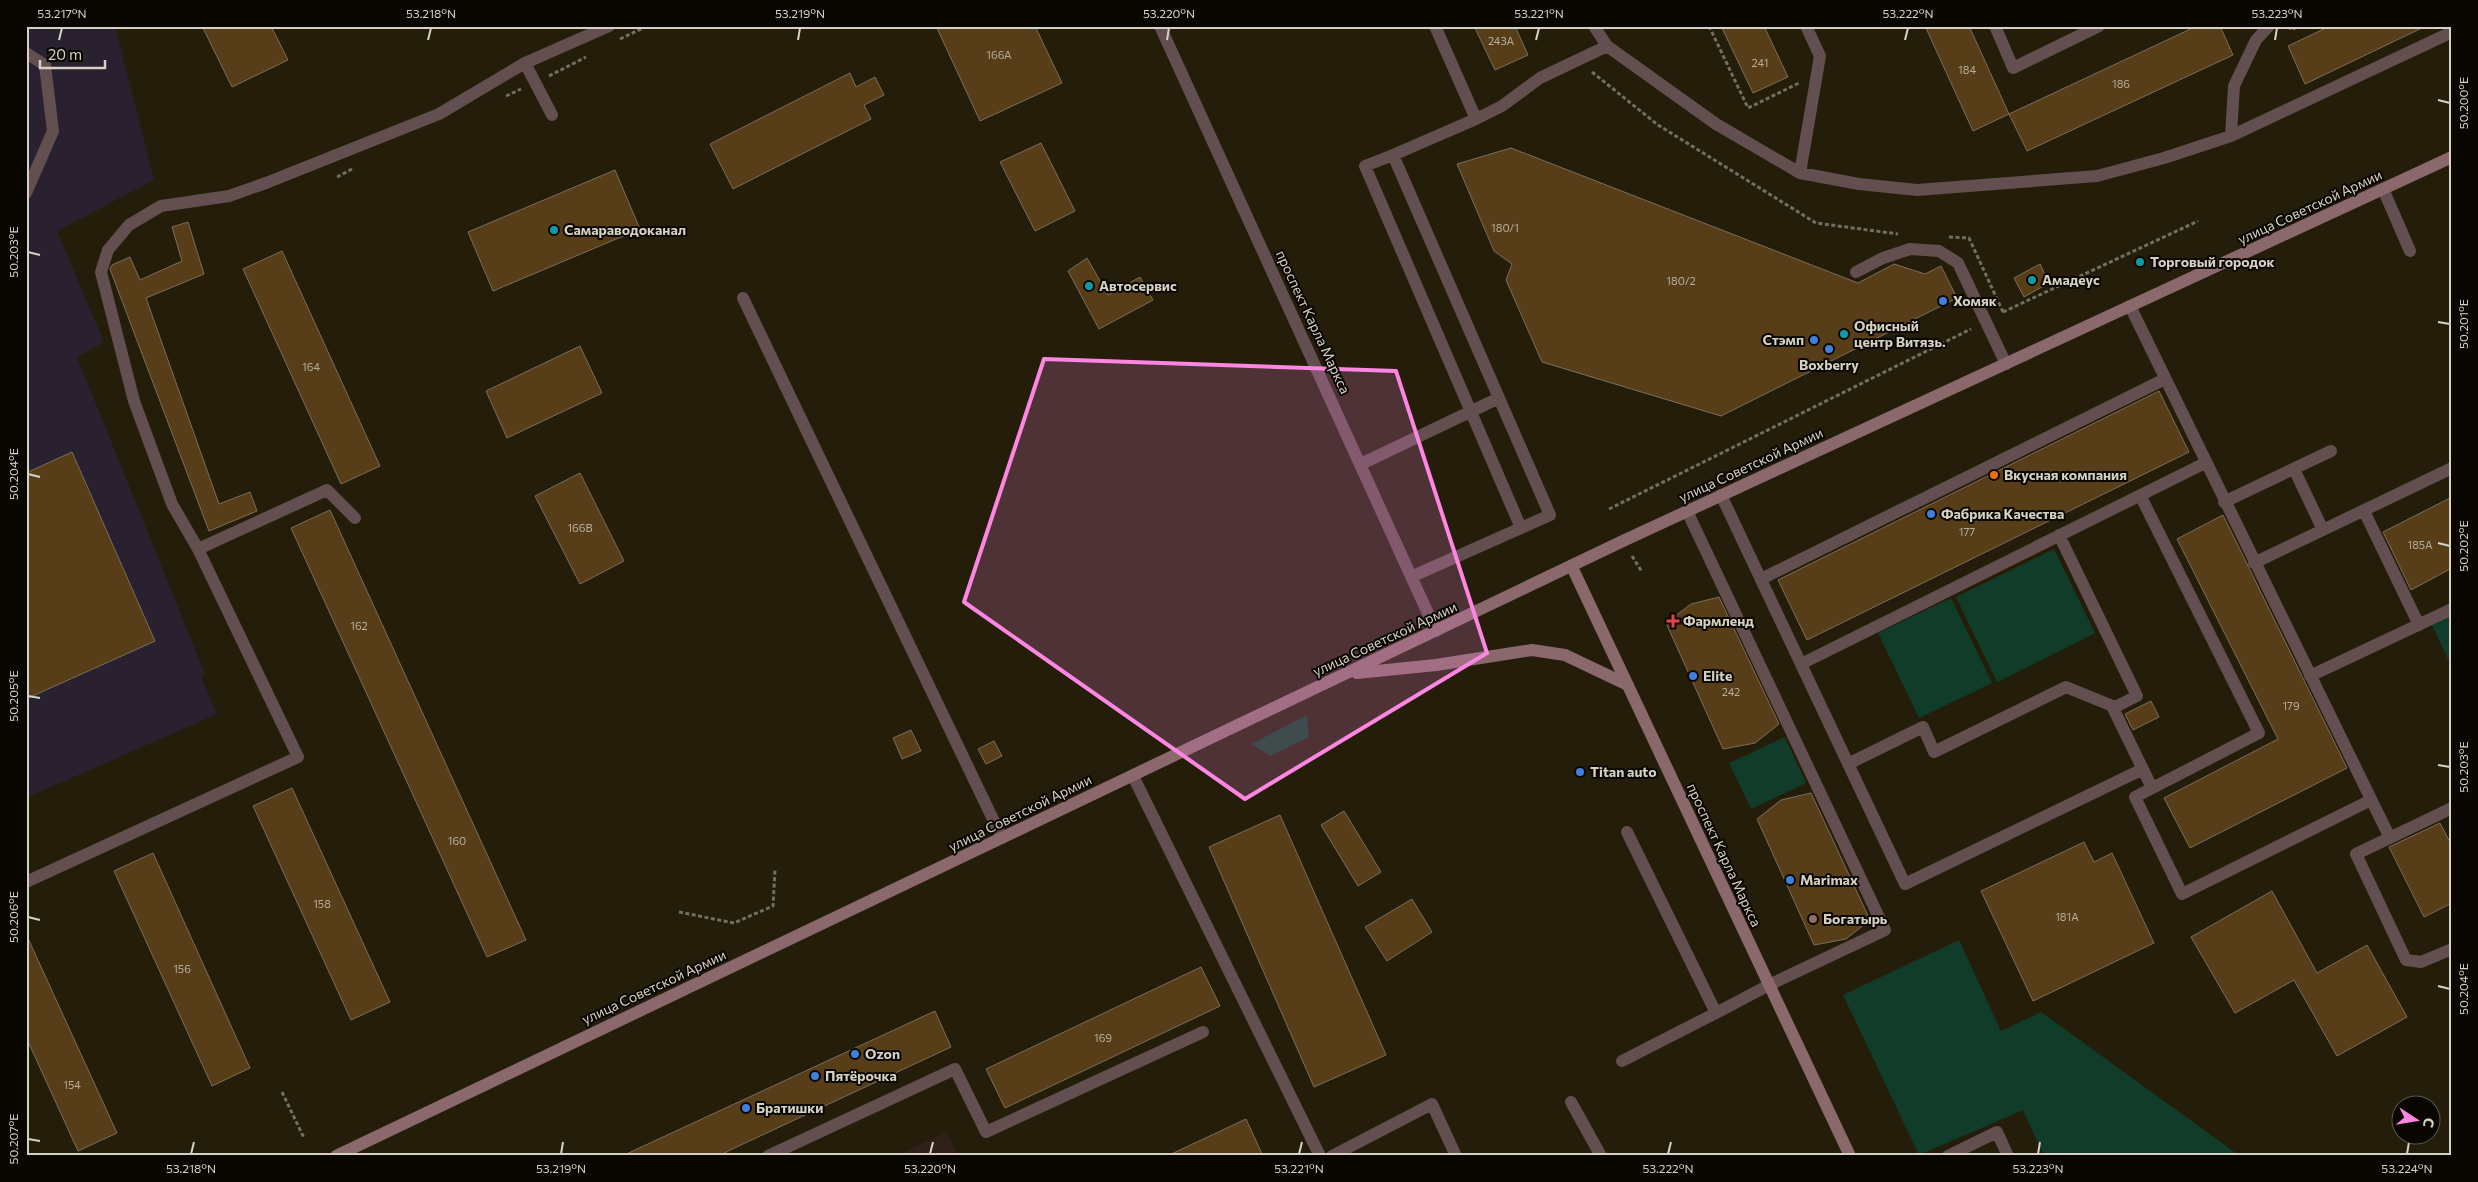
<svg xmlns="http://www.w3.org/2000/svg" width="2478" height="1182" font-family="Commissioner,sans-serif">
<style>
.industrial{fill:#292130}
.education{fill:#312019}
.green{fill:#103c29}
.building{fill:#573e19;stroke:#7c6e5b}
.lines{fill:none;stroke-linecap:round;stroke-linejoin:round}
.path{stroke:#746e5e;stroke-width:3;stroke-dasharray:4 2.5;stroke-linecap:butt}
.lane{stroke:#634e50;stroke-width:12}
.street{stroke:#634e50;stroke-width:12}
.secondary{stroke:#8a686c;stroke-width:12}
.marked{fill:#fd86e2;fill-opacity:0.2;stroke:#fd86e2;stroke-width:4;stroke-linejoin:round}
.ticks{fill:none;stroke:#d5d1c5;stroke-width:2}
.culture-dot{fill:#0f9aa8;stroke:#0a0702;stroke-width:2}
.shop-dot{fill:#3f7fe0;stroke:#0a0702;stroke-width:2}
.food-dot{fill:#e8710a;stroke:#0a0702;stroke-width:2}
.health-dot{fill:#e0444e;stroke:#0a0702;stroke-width:2}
.education-dot{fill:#8d6e63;stroke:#0a0702;stroke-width:2}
.labels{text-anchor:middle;stroke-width:4;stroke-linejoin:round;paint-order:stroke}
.number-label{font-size:11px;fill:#b6ac9a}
.street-label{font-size:14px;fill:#d5d1c5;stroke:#0a0702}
.poi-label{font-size:14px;font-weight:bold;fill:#d5d1c5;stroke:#0a0702;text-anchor:start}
.neatline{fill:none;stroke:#d5d1c5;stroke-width:2}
.ticks-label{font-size:12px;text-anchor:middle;fill:#d5d1c5}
</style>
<rect width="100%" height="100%" fill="#241d0a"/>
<!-- industrial -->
<path class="industrial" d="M26,26H115L154,180L57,231L104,342L77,357L205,674L201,676L217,714L26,798Z"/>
<!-- education -->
<path class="education" d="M947,1132L958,1156H896Z"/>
<!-- green -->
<path class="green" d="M2054,549L2095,633L1997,682L1956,597Z
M1951,598L1992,683L1919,718L1878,633Z
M2449,617L2452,622V668L2432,625Z
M1307,715L1309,737L1271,756L1251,744Z
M1785,737L1806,783L1751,809L1729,763Z
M1959,940L2001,1031L2041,1012L2240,1156H2044L2023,1110L1919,1155L1843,995Z"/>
<!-- building -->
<path class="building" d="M202,26H271L288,60L232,87Z
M936,26H1035L1062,83L980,121Z
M1474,26H1515L1528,55L1495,70Z
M1721,26H1764L1788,77L1753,93Z
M1925,26H1969L2009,114L1973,131Z
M2197,26H2220L2233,55L2027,151L2009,114Z
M2330,26H2426L2305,84L2288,46Z
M850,73L856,87L875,77L884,95L864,105L871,119L733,189L710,144Z
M1041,143L1075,211L1035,231L1000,162Z
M1511,148L1858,283L1894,264L1925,274L1941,266L1957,298L1721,416L1542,362L1506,280L1512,264L1494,251L1457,164Z
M615,170L640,229L493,291L468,232Z
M188,222L204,274L146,298L219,504L250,492L257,511L209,531L110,269L112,265L130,257L140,280L182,261L172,227Z
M282,251L380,466L341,484L243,269Z
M1087,258L1108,295L1140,277L1153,300L1099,329L1068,271Z
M2040,264L2049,283L2024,297L2014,278Z
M580,346L602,393L507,438L486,391Z
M2159,391L2189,452L1807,640L1778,580Z
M72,452L155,641L26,699V473Z
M580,473L624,561L580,584L535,496Z
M2452,497V568L2411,590L2383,532Z
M330,510L526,940L487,957L291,528Z
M2223,515L2347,768L2190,848L2164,798L2278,739L2177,539Z
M1719,597L1779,724L1755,743L1723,749L1666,623L1691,604Z
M2151,701L2159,717L2133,730L2125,714Z
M911,730L921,751L902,759L893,738Z
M994,741L1002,756L986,764L978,749Z
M292,788L390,1002L351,1020L253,806Z
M1811,793L1870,920L1846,939L1814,945L1757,819L1781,800Z
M1344,811L1381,872L1358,886L1321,825Z
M1280,815L1386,1055L1314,1087L1209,847Z
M2440,823L2452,846V903L2424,917L2389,847Z
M2084,842L2094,862L2112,853L2154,943L2033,1001L1981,891Z
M153,853L250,1068L212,1086L114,871Z
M2272,891L2317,973L2367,945L2407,1017L2337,1056L2294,980L2235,1013L2191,937Z
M1412,899L1432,932L1387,961L1365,927Z
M26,934L117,1133L78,1151L26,1037Z
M1201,967L1220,1006L1005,1108L986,1069Z
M935,1011L951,1047L743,1144L718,1156H622Z
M1246,1119L1263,1156H1167Z"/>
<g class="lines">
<!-- path -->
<path class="path" d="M1709,26L1748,108L1799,83
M2289,26L2291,30L2299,26
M620,39L647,26
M1592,72L1658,125L1816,223L1898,234
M549,76L586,57
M506,96L521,89
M337,177L354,168
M1949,237L1969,238L2003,312L2001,313
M2003,312L2198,221
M1609,509L1971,329
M1632,556L1642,572
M679,912L734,923L773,906L775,870
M282,1092L304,1138"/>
<!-- lane -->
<path class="lane" d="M1435,26L1476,119
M1594,26L1607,46L1716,124L1800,173L1859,184L1917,190L2097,176L2164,158L2231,136L2452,32
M1995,26L2013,68L2099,26
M26,53L45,65L53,131L26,193
M525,63L552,115
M2231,136L2234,86L2256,40L2269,26
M1393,155L1365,166L1521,528L1550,515L1393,155L1476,119L1502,106L1540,78L1607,46
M1800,173L1820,56L1806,26
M2383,189L2410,251
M108,250L101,272L134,401L172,504L198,549
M1856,272L1883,258L1910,249L1939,251L1958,263L2006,364
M743,298L1002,838
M2130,306L2390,838
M1361,464L1499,398
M2294,469L2323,530
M1721,495L1905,884L2143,769
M2140,495L2259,733L2135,797L2182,894L2371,800
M2224,502L2331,451
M2364,511L2419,625
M2059,535L2137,696L2113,708L2152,788
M2254,563L2452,468
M1413,576L1521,528
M1761,579L2165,379
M1801,664L2205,463
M2310,676L2452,609
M1848,764L1923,727L1934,752L2066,687L2115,707
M2452,808L2356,854L2406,960L2421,962L2452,949
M1627,832L1716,1013L1769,985L1885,930L1687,511
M26,882L298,757L198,549L327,490L355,518
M1622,1061L1716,1013
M1571,1102L1601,1156
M768,1156L955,1069L986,1132L1203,1032
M1332,1156L1432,1104L1456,1156
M1948,1156L1997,1132L2008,1156"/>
<!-- street -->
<path class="street" d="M1160,26L1436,631
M108,250L129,225L161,206L229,196L266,183L439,114L525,63L609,26
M1133,776L1320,1156"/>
<!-- secondary -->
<path class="secondary" d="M1572,567L1850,1156
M1357,673L1436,665L1532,650L1565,655L1628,685
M336,1156L1625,540L2452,157"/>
</g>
<!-- marked area -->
<path class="marked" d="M1044,359L1396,371L1487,653L1245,799L964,602Z"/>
<!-- ticks -->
<path class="ticks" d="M59,40L62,28M428,40L431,28M798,40L800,28M1167,40L1169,28M1536,40L1539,28M1905,40L1908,28M2275,40L2277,28M2438,100L2450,103M28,252L40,255M2438,322L2450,324M28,474L40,477M2438,543L2450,546M28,696L40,698M2438,765L2450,767M28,917L40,920M2438,986L2450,989M28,1139L40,1141M191,1154L194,1142M561,1154L563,1142M930,1154L933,1142M1299,1154L1302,1142M1668,1154L1671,1142M2038,1154L2040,1142M2407,1154L2409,1142"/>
<!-- markers -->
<g class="culture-dot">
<circle cx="554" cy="230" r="5"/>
<circle cx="2140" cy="262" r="5"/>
<circle cx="2032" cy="280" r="5"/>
<circle cx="1089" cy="286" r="5"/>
<circle cx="1844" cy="334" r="5"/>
</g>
<g class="shop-dot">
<circle cx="1943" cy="301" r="5"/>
<circle cx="1814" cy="340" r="5"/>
<circle cx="1829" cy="349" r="5"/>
<circle cx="1931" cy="514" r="5"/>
<circle cx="1693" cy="676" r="5"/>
<circle cx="1580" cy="772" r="5"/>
<circle cx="1790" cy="880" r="5"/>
<circle cx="855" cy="1054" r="5"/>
<circle cx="815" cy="1076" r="5"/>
<circle cx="746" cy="1108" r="5"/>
</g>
<circle class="food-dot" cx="1994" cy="475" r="5"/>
<path class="health-dot" d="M1670.5 613.5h5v5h5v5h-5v5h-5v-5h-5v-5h5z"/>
<circle class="education-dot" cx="1813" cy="919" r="5"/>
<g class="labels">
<!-- number labels -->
<g class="number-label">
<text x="1501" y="45">243А</text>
<text x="999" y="59">166А</text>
<text x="1760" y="67">241</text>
<text x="1967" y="74">184</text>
<text x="2121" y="88">186</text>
<text x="1505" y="232">180/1</text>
<text x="1681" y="285">180/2</text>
<text x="311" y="371">164</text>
<text x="580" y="532">166В</text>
<text x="1967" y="536">177</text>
<text x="2420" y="549">185А</text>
<text x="359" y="630">162</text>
<text x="1731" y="696">242</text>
<text x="2291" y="710">179</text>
<text x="457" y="845">160</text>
<text x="322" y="908">158</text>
<text x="2067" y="921">181А</text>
<text x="182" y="973">156</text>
<text x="1103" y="1042">169</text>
<text x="72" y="1089">154</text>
</g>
<!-- street labels -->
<g class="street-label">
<text transform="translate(2310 207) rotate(-25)" y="5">улица Советской Армии</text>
<text transform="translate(1313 322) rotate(65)" y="5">проспект Карла Маркса</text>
<text transform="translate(1751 465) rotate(-25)" y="5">улица Советской Армии</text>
<text transform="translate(1385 639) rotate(-25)" y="5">улица Советской Армии</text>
<text transform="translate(1020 813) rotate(-26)" y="5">улица Советской Армии</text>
<text transform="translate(1724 855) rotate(65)" y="5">проспект Карла Маркса</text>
<text transform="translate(654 987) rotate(-25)" y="5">улица Советской Армии</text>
</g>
<!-- poi labels -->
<g class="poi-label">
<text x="564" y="235">Самараводоканал</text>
<text x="2150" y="267">Торговый городок</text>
<text x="2042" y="285">Амадеус</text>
<text x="1099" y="291">Автосервис</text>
<text x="1953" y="306">Хомяк</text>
<text x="1854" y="331">Офисный<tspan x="1854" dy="16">центр Витязь.</tspan></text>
<text x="1804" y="345" text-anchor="end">Стэмп</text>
<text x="1829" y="370" text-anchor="middle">Boxberry</text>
<text x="2004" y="480">Вкусная компания</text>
<text x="1941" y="519">Фабрика Качества</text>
<text x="1683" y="626">Фармленд</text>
<text x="1703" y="681">Elite</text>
<text x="1590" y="777">Titan auto</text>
<text x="1800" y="885">Marimax</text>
<text x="1823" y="924">Богатырь</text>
<text x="865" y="1059">Ozon</text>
<text x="825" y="1081">Пятёрочка</text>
<text x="756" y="1113">Братишки</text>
</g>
</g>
<!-- border -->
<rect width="2478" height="1182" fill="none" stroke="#0a0702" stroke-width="55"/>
<!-- north arrow -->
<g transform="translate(2416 1120) rotate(102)"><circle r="24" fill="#0a0702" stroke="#5b5850"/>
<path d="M0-4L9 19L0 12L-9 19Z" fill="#fd86e2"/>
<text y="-8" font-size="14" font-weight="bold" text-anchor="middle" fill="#d5d1c5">С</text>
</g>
<!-- scale -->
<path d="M40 60v8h65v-8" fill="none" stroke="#d5d1c5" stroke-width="2.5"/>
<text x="48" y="60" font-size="15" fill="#d5d1c5" stroke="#0a0702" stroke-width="4" paint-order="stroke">20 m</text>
<rect x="28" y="28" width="2422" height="1126" class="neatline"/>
<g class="ticks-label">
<text x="62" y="18">53.217°N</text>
<text x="431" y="18">53.218°N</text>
<text x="800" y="18">53.219°N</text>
<text x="1169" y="18">53.220°N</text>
<text x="1539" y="18">53.221°N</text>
<text x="1908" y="18">53.222°N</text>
<text x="2277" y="18">53.223°N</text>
<text transform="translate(2464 103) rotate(-90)" y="4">50.200°E</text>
<text transform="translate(14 252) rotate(-90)" y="4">50.203°E</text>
<text transform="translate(2464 324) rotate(-90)" y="4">50.201°E</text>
<text transform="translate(14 474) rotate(-90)" y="4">50.204°E</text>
<text transform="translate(2464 546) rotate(-90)" y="4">50.202°E</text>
<text transform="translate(14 696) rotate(-90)" y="4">50.205°E</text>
<text transform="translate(2464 767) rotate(-90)" y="4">50.203°E</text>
<text transform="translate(14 917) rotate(-90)" y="4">50.206°E</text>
<text transform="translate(2464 989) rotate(-90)" y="4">50.204°E</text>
<text transform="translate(14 1139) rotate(-90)" y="4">50.207°E</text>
<text x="191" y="1173">53.218°N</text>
<text x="561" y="1173">53.219°N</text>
<text x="930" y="1173">53.220°N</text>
<text x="1299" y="1173">53.221°N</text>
<text x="1668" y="1173">53.222°N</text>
<text x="2038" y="1173">53.223°N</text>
<text x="2407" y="1173">53.224°N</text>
</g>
</svg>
